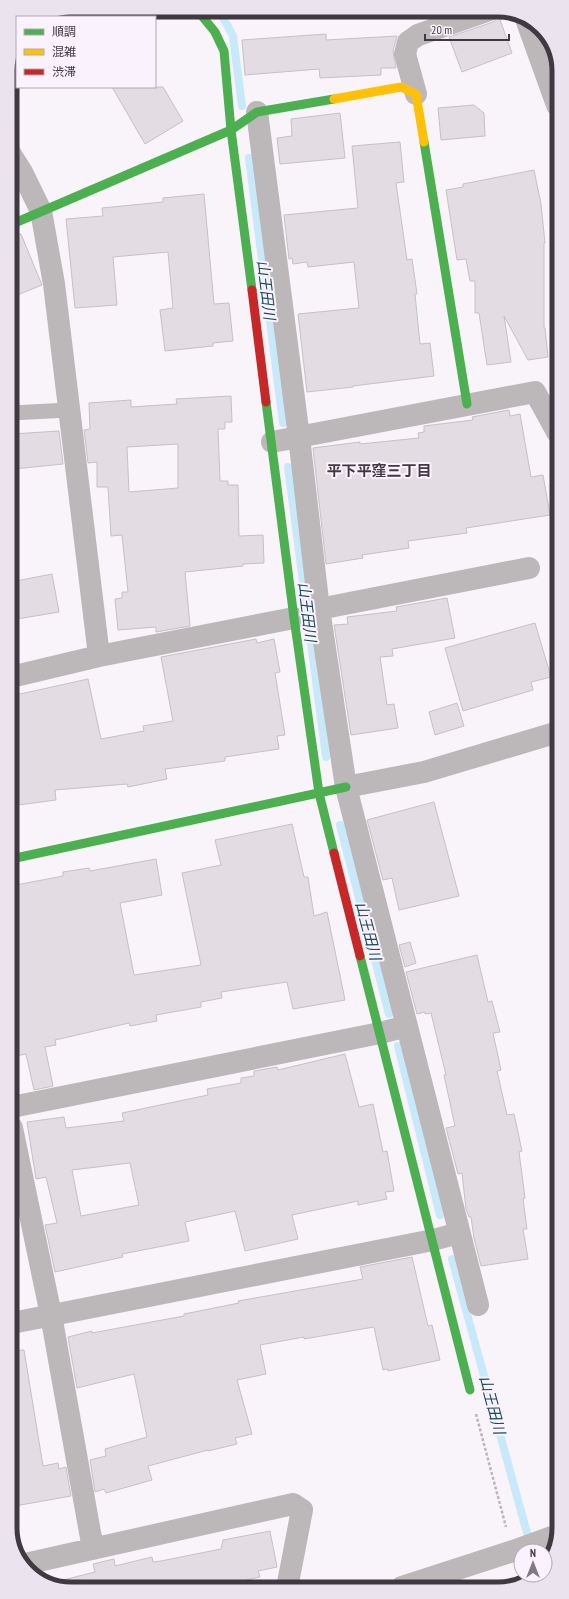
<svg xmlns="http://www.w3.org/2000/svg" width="569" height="1599" font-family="'PT Sans Narrow','Noto Sans JP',sans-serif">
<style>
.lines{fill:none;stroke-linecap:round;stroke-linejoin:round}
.stream{stroke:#c7e9f9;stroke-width:8}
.building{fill:#e4dce3;stroke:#c7c0c6;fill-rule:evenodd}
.path{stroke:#bbb6b9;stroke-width:2.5;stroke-dasharray:3 2;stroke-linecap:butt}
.lane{stroke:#bcb7b8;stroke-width:15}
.street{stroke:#bcb7b8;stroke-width:22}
.fast{stroke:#4caf50;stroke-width:9}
.slow{stroke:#ffc107;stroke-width:9}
.jam{stroke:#c62828;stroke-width:9}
.labels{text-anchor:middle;stroke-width:4;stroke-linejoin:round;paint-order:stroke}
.water-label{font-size:15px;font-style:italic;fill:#164c5f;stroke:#faf2fc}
.neighbourhood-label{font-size:15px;font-weight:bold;fill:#413942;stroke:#faf2fc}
.rim{fill:none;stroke:#413942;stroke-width:5}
</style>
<rect width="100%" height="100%" fill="#f9f4fa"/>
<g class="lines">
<!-- stream -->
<path class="stream" d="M219,10L233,36L242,106
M249,158L283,423
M288,467L326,757
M340,825L389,1014
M398,1046L440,1215
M452,1259L530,1544"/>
</g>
<!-- building -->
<path class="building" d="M499,17L512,53L462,72L449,37L493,22Z
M326,34V40L397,36L393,51L396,68H381V75L320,78L319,69L245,75L242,40Z
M112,87H163L183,121L145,144Z
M474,105L484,113L485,136L441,140L438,108Z
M340,113L345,158L280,164L277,138L292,136L291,119Z
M400,142L404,182L396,183L407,260L412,259L417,294H415L420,344L430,343L434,376L353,386V387L307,392L298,314L359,308L354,262L308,267L307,262L293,264L292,258L289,259L284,215L358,208L352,146Z
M534,170L541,204L545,243H544V328H545L548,357L528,360L504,316L511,362L487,365L479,313H475V281H470L466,259L457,260L446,190L463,187V184Z
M204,194L214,304L229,303L233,341L213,343V346L165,351L160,310L173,308L168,252L113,257L117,305L75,308L66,219L103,216L102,208L163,202V198Z
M21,234L42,285L10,298V237Z
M231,396L232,422H225V429H218L220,481H228V485H238L239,536L263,535L264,563L243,564V566L185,572L190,626L156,632V627L118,630L115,599L122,598V592H128L122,535L111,536L108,487H97V462L88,463L84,430L90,429L89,403L131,400V407L177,404L176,399ZM178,444V488L129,492L127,447Z
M509,410L510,416L520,414L531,477L543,475L550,515L466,528L467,533L408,541L409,548L362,555L363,558L326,564L313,448L360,442V444L419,438L418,433L424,432V426L473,420L472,417Z
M59,431L63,464L14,469L12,434Z
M52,574L59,612L11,620V582Z
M447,598L455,638L392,649L393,656L380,657L387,705L394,704L398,728L351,735L334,625L348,624L347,617L397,611L396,607Z
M535,623L551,677L531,682L533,690L463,711L445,648Z
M256,639L257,643L274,639L280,672L275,673L285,735L277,736L279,749L225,757V761L165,769L167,779L128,787L127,784L55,790L56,800L11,806V696L88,679L101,739L144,731L143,726L173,721L161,657Z
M457,703L464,726L435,735L429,712Z
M434,802L459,896L399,910L392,878L383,880L367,820Z
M292,824L304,877H308L314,916L327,912L345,1000L293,1009L287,982L221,992L222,998L201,1002V1007L156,1015L157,1021L130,1026L129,1023L55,1040L56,1045L45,1047L53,1086L34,1090L26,1054L11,1057V886L63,876V872L89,868L90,871L156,859L162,895L120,903L134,975L201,965L182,873L221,865L215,840Z
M410,942L416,963L405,967L399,945Z
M477,955L488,1002L492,1001L500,1032L493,1033L501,1070L497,1071L507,1115L514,1114L522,1151L519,1152L525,1198L523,1199L527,1229H523L528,1259L481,1266L474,1238L471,1217H469L466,1209L462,1173L458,1174L446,1128L455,1126L444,1075H446L431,1013L425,1014V1012L417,1014L406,972Z
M345,1054L359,1107L373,1104L383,1152L387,1151L394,1191L385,1192L387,1199L358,1205V1201L292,1215L298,1239L245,1251L235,1211L185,1222L189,1241L122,1254L123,1257L55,1272L45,1225L57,1223L46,1177L36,1179L27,1122L64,1117L66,1128L124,1121L122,1113L208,1095L207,1089L241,1083V1078L254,1076V1071L277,1067L278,1070ZM130,1163L139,1205L81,1216L72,1170Z
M412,1257L428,1326L432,1325L440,1360L388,1371V1369L383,1370L374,1327L304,1339V1337L260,1345L266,1374L237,1380L252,1434L235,1438L237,1444L208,1451V1450L148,1466L152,1480L106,1493L104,1489L95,1492L90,1460L106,1456L105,1449L147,1437L134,1374L77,1388L68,1337L92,1331V1333L184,1316V1314L239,1303L238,1301L363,1279L360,1267Z
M24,1350L43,1466L58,1463L59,1469L66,1467L71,1496L15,1506L12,1492V1351Z
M270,1531L277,1567L258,1571L260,1577L246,1580L247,1588L66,1589L60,1586L59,1581L95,1572L93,1564L114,1559L115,1566L152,1557L153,1562L161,1561L221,1549L223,1540Z"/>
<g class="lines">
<!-- path -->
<path class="path" d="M476,1414L506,1527"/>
<!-- lane -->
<path class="lane" d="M11,413L69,410"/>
<!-- street -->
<path class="street" d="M526,19L557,105
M416,94L405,54L408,42L418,35L489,10
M257,112L299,437L319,609L346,787L478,1305
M10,153L22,172L41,211L54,284L99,656
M272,442L535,392L557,432
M319,609L529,568
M11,677L99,656L294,618
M346,787L424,772L558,732
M12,1107L380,1033L407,1026
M12,1128L51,1315L93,1549
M12,1323L433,1240L459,1233
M25,1564L293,1504L302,1510L287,1588
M402,1587L513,1551L557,1535"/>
<!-- fast -->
<path class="fast" d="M197,10L215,32L224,51L231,130L252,290
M424,142L467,404
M10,225L231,130L257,112L334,99
M266,402L294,618L319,793L334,853
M11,859L346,787
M360,956L470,1390"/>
<!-- slow -->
<path class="slow" d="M334,99L401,87L416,94L424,142"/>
<!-- jam -->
<path class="jam" d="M252,290L266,402
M334,853L360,956"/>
</g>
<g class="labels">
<!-- water labels -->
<g class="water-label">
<text transform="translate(266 290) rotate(83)" y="5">山王田川</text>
<text transform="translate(307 612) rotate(83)" y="5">山王田川</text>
<text transform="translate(368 931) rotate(75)" y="5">山王田川</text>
<text transform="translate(492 1405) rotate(75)" y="5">山王田川</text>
</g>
<!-- neighbourhood labels -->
<g class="neighbourhood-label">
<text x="379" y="476">平下平窪三丁目</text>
</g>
</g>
<!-- crop -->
<path d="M0 0H569V1599H0ZM71 17H498A54 54 0 0 1 552 71V1528A54 54 0 0 1 498 1582H71A54 54 0 0 1 17 1528V71A54 54 0 0 1 71 17Z" fill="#ebe3ed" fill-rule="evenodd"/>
<path class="rim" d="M71 17H498A54 54 0 0 1 552 71V1528A54 54 0 0 1 498 1582H71A54 54 0 0 1 17 1528V71A54 54 0 0 1 71 17Z"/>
<!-- legend -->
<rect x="16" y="16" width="140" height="72" fill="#faf2fc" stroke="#b0a8b2"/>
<rect x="24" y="29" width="20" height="6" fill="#4caf50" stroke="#b0a8b2"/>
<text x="52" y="36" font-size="12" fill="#413942">順調</text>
<rect x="24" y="49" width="20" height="6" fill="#ffc107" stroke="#b0a8b2"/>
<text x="52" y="56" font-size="12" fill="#413942">混雑</text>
<rect x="24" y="69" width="20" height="6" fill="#c62828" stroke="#b0a8b2"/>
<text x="52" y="76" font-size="12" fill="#413942">渋滞</text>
<!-- north arrow -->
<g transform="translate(533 1563)"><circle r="19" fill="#faf2fc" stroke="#b0a8b2"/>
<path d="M0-3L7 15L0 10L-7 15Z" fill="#817a82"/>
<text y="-6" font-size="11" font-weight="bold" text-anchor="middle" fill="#413942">N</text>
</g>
<!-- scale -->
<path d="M425 34v6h84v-6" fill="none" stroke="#413942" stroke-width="2"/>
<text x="431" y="34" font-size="12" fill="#413942" stroke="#faf2fc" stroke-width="3" paint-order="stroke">20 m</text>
</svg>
